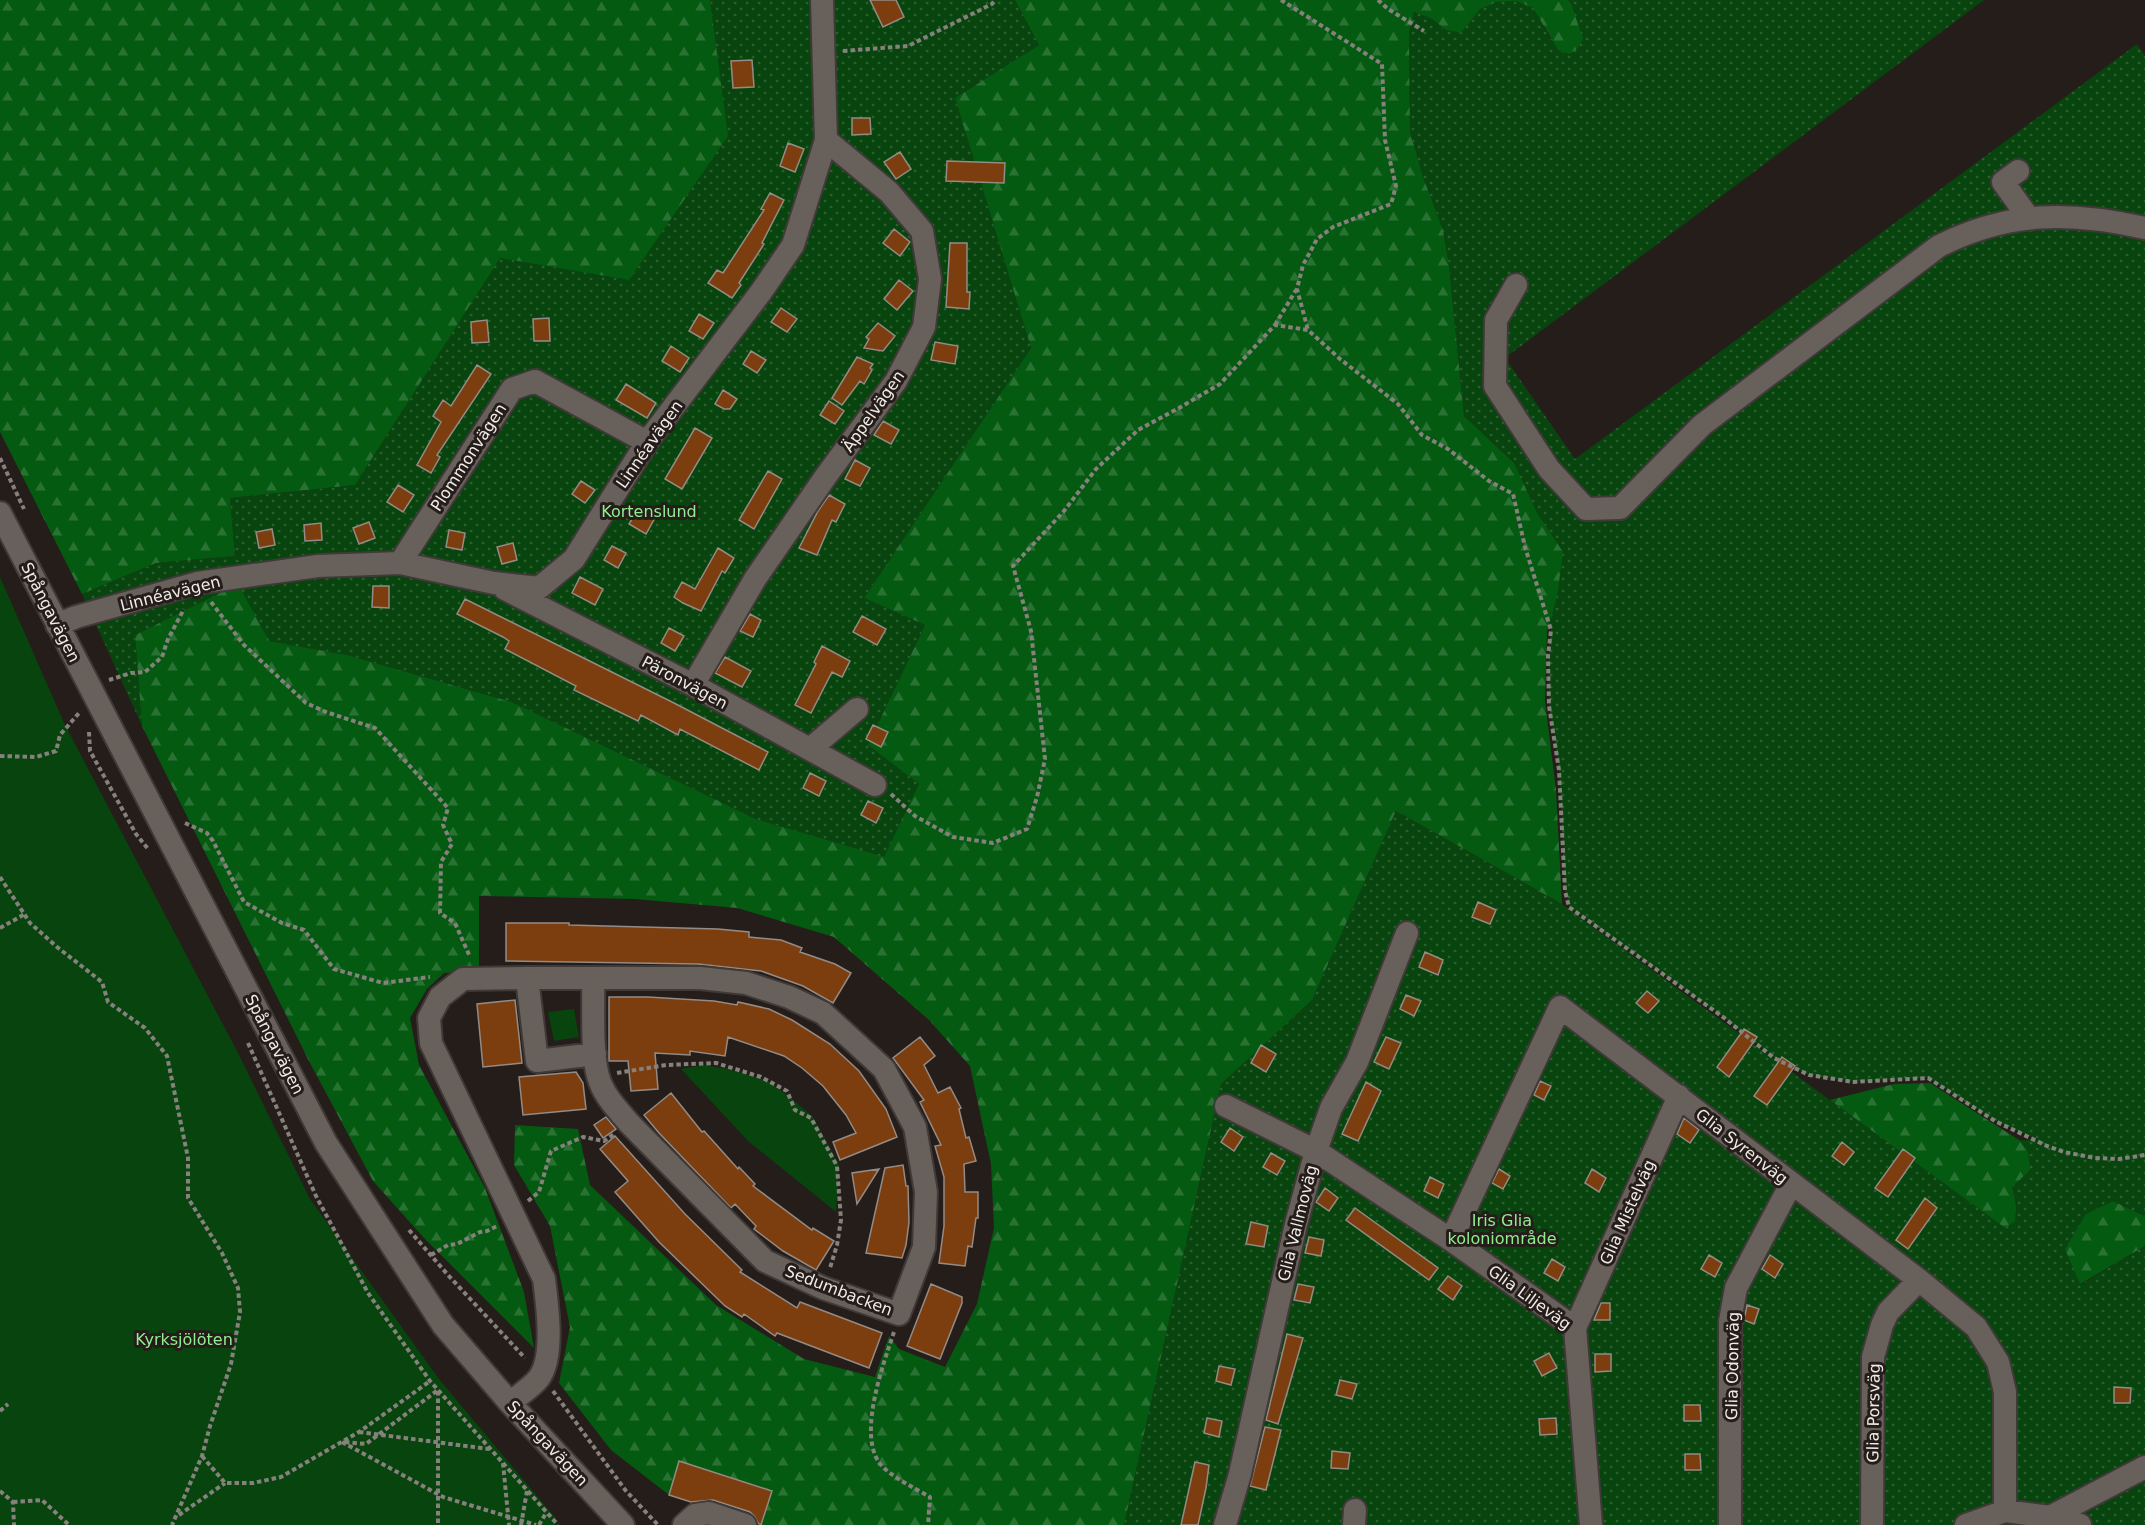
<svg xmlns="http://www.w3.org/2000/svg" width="2145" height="1525" font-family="'DejaVu Sans',sans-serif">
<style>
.grass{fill:url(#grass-dots)}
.forest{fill:url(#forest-firs)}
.park{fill:#08440d}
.building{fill:#7c3e0f;stroke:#948b86;stroke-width:1.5}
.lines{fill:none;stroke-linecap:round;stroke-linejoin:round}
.minor-casing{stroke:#3f3937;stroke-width:26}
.path{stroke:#87817d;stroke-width:4;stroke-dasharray:4.5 3;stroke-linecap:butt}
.minor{stroke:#68605b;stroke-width:22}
.labels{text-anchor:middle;stroke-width:6;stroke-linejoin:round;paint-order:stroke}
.street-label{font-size:16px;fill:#f0ebe8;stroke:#241d19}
.park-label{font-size:16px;fill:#8fef8f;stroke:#241d19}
</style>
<defs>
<pattern id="grass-dots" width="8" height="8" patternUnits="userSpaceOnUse" patternTransform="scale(1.5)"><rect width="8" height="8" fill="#08440d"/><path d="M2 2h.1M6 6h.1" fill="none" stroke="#2c5f30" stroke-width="1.8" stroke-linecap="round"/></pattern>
<pattern id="forest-firs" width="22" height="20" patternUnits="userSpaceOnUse" patternTransform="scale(1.5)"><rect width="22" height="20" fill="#045a10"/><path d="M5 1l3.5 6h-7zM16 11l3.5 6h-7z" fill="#297233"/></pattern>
</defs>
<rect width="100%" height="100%" fill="#241d19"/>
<!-- grass -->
<path class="grass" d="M710,0H1015L1039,45L955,98L1031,348L864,598L925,625L868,745L919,784L884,858L756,819L512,702L347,655L268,641L238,584L135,635L142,726L82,594L156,563L235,556L230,498L355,485L500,257L629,280L727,136Z
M1568,0H1984L1505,358L1575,459L2137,44L2145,56V1215L2144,1216L2113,1201L2086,1214L2081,1284L2145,1246V1525H2008L1999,1522L2000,1525H1124L1221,1084L1312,1000L1396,811L1562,904L2005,1228L2016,1205L2012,1187L2028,1152L2019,1140H2039L1995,1121L1928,1078L1853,1082L1809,1075L1774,1058L1723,1017L1569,907L1565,891L1559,770L1549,706L1548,656L1551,630L1542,607L1514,463L1464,416L1449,265L1443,230L1423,177L1410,131L1409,32L1414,12L1432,19L1446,30L1461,33L1479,9L1497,2L1516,1L1533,8L1551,40L1571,3Z"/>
<!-- forest -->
<path class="forest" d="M0,0H710L728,136L629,280L500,258L355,485L230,498L235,556L156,563L82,594L0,432Z
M1015,0H1568L1571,3L1583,39L1578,48L1569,54L1558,50L1533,8L1516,1L1497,2L1480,9L1461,33L1446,30L1432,19L1414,12L1409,32L1410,131L1423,177L1443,230L1449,265L1464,416L1514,463L1537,513L1563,552L1557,597L1547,632L1545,701L1556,790L1562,904L1396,811L1312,1000L1221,1084L1124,1525H762L772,1491L679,1462L669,1495L611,1450L559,1383L570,1327L550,1226L514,1165L515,1125L578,1129L590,1185L716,1305L804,1359L875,1377L889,1336L899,1349L945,1367L977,1304L994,1228L991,1164L970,1066L929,1020L834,937L737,908L635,899L479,896V970L444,973L427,989L410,1018L419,1065L485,1188L524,1292L534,1348L424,1238L373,1181L310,1063L142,726L135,635L238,584L269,641L347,655L512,702L756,819L884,857L919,784L868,745L925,625L864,598L1031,348L955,98L1039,45Z
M1930,1083L2019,1140L2028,1152L2030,1170L2012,1187L2016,1205L2015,1221L2005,1228L1830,1100L1894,1084Z
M2113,1201L2144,1216L2145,1215V1246L2080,1284L2065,1249L2086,1214Z"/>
<!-- park -->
<path class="park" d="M0,577L65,725L237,1051L310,1199L439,1379L558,1521L555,1525H0Z
M574,1009L579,1037L554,1041L548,1012Z
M703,1065L728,1069L768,1081L791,1098L813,1117L839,1165L836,1212L748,1141L681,1069Z"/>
<!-- building -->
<path class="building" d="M870,0H896L904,17L883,27Z
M752,60L754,87L733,88L731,61Z
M852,118H870L871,134L852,135Z
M788,143L804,149L795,172L780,166Z
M900,152L911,169L896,179L884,162Z
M947,161L1005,163L1004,183L946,181Z
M770,193L784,200L762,243L764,244L739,283L741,285L732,298L708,283L717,270L723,273L764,210L761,209Z
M894,229L910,242L900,256L883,243Z
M950,243H967V292H970L969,309L946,307Z
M899,280L913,291L897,310L884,299Z
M781,308L797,319L787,332L771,322Z
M699,314L714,323L703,339L689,331Z
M549,318L550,341H534L533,319Z
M487,320L489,342L472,343L471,322Z
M878,323L895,336L883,351L864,348L869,339L866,337Z
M935,342L958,346L955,364L931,360Z
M671,346L689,358L680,372L662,361Z
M751,351L766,360L757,373L743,364Z
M857,357L873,364L870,368L872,370L864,384L860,381L842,405L832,398Z
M477,365L491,374L437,455L440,457L431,473L417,465L441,422L433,416L443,400L451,406Z
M626,384L656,403L647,418L616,400Z
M723,390L737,399L730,409H724L715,404Z
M829,401L844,411L835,424L820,415Z
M883,421L899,430L891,444L874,435Z
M695,428L712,438L682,489L665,479Z
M855,460L870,468L860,486L845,479Z
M768,471L782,479L754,529L739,520Z
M581,481L595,490L585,503L572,494Z
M398,485L414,495L403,512L387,502Z
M829,495L845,504L836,522L832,520L817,555L799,548L818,511Z
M639,507L656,516L646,534L629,524Z
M369,522L375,538L359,544L353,528Z
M321,523L322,540L305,541L304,525Z
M272,529L275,545L259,548L256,532Z
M449,530L465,533L462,550L446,547Z
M513,543L517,560L502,564L497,547Z
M612,546L626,553L618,568L604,560Z
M718,548L734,558L725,573L722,571L701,611L683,603L674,597L682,582L695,589Z
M580,577L603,589L595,605L572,593Z
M373,586H389V608L372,607Z
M465,599L674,703L768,752L759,770L680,729L678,735L641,715L638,721L574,690L576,686L505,649L509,641L503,637L457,614Z
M750,614L761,620L753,637L740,631Z
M862,616L886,629L877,645L853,632Z
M669,628L684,636L675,651L661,643Z
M822,646L850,661L842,677L832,672L811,713L795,705L816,664L814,662Z
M725,657L751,671L742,687L715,673Z
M873,725L888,732L881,747L866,739Z
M810,773L826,781L819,796L803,788Z
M868,801L883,808L876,823L861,815Z
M1478,902L1496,910L1490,924L1472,917Z
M506,923H569V925L718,929L749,932V937L781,940L802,948L800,952L835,964L851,973L833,1003L803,986L761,971L698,964L506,961Z
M1425,952L1443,960L1438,975L1419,967Z
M1647,991L1659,1001L1648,1013L1636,1003Z
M1406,995L1421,1001L1414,1016L1400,1009Z
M609,997H648L714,1001L737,1005L738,1002L769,1009L792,1020L830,1044L859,1071L886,1109L897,1137L840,1160L833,1142L856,1133L846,1115L823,1086L802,1068L784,1056L728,1037L725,1056L690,1051V1055L655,1053L658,1089L631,1091L628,1061H609Z
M515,1000L522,1063L483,1067L477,1004Z
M1744,1029L1757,1037L1729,1077L1717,1067Z
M920,1037L935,1056L924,1065L938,1093L950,1087L961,1108L959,1109L966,1138L969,1137L976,1161L964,1164L965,1192H978V1218H976L972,1247L968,1246L965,1266L939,1263L944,1226V1177L935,1146L941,1145L920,1102L924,1100L893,1058Z
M1386,1037L1401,1043L1389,1069L1374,1062Z
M1261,1045L1276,1054L1266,1072L1251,1063Z
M1782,1057L1795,1066L1767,1105L1754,1096Z
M576,1072L583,1083L586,1109L523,1115L519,1077Z
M1540,1081L1551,1086L1544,1100L1534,1095Z
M1366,1082L1381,1091L1358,1141L1342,1134Z
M671,1093L702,1132L704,1131L738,1169L739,1167L755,1184L753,1186L812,1230L813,1228L834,1241L816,1270L783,1251L754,1229L756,1226L735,1204L731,1208L659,1133L644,1115Z
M606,1117L616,1129L603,1138L594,1125Z
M1684,1118L1699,1130L1690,1143L1677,1134Z
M1230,1128L1243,1137L1234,1151L1221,1142Z
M615,1136L685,1214L742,1270L740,1272L797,1308L800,1302L882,1333L869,1368L777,1333L775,1336L744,1314L742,1317L725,1306L659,1242L615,1192L628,1181L600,1149Z
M1842,1142L1854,1152L1844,1165L1832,1156Z
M1903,1149L1915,1158L1888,1197L1875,1188Z
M1271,1153L1285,1161L1277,1175L1263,1167Z
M903,1165L906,1186H908L909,1222L906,1245L902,1258L866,1253L885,1168Z
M879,1169L857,1204L852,1173Z
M1499,1169L1510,1176L1503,1189L1492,1183Z
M1592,1169L1606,1178L1599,1192L1585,1183Z
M1430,1177L1444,1184L1438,1198L1424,1191Z
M1325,1188L1338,1198L1329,1211L1316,1202Z
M1925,1198L1937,1208L1908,1249L1896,1240Z
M1355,1208L1438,1268L1429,1280L1346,1220Z
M1251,1222L1268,1226L1264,1247L1246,1244Z
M1309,1237L1324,1240L1321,1256L1305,1253Z
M1709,1255L1722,1263L1715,1277L1701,1269Z
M1770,1255L1783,1264L1775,1278L1762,1269Z
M1552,1259L1565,1267L1558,1281L1544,1273Z
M1448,1276L1462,1286L1453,1300L1438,1289Z
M931,1284L962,1297V1303L940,1359L907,1346Z
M1298,1284L1314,1287L1310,1303L1294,1300Z
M1601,1303H1610V1320H1594Z
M1747,1305L1759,1309L1754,1324L1744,1320Z
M1287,1334L1303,1338L1278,1424L1266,1420Z
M1549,1353L1557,1368L1542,1376L1534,1361Z
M1595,1354H1611V1371L1595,1372Z
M1219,1366L1235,1369L1231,1385L1216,1381Z
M1340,1380L1357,1384L1352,1399L1336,1395Z
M2114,1387L2131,1388L2130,1403H2114Z
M1684,1405H1700L1701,1421H1684Z
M1207,1418L1222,1421L1219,1437L1204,1433Z
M1556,1418L1557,1434L1540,1435L1539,1419Z
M1265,1427L1281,1430L1266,1490L1250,1486Z
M1332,1451L1350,1453L1348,1469L1331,1468Z
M1685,1454H1700L1701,1470H1685Z
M679,1461L772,1491L761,1525L758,1523L755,1517L750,1512L713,1500L691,1502L669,1495Z
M1195,1462L1209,1465L1206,1488L1198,1525H1181Z"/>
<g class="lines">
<defs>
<path id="minor" d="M2018,171L2003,182L2028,217
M1516,285L1496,320L1495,386L1549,469L1586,509L1620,508L1702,425L1939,246C2009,211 2070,211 2145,228
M0,513L326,1143L443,1325L510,1403L623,1525
M400,563L512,389L535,381L647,442
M505,589L693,685L875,785
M57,625L76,617L197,583L318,566L400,563L494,583L539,588L574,559L647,442L761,292L793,245L826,140L822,0
M693,685L755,579L826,476L896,381L924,327L930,279L922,231L889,192L826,140
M810,749L857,709
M593,978C594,1005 591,1051 598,1076C603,1095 617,1109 629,1123L765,1261L823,1288L899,1314L924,1247L926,1192L915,1127L884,1069L823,1013L789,997L746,983L700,978H527L537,1061L595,1054
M1226,1106L1316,1151L1451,1240L1575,1328L1591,1525
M1451,1240L1560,1007L1919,1280L1976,1327L1998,1362L2005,1392V1511
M1575,1328L1679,1096
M510,1403C519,1395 532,1387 539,1378C555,1356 547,1304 544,1279L431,1043L429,1018L440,997L463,979L527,978
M2050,1517L2145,1467
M684,1525L695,1515L709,1513L745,1525
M1225,1525L1240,1474L1296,1224L1316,1151L1331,1108L1357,1062L1407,933
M1354,1525L1355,1510
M1730,1525V1321L1736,1288L1791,1184
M1872,1525L1873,1357L1882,1325L1888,1312L1919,1280
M1966,1525L2005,1511L2050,1517L2080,1525"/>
</defs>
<!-- minor casing -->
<use href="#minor" class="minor-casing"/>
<!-- path -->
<path class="path" d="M1281,0L1382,64L1385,140L1396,186L1391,204L1333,227L1317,239L1303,265L1297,289L1308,330
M1378,0L1388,9L1424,31
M843,51L908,46L992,4L995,0
M1275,325L1296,290
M0,458L24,509
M211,602L244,645L306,703L326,712L375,728L448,808L443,825L452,844L441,862L440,913L455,923L470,957
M109,680L131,673L145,672L162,657L168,639L184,609
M89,732L90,751L136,834L148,849
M0,756L36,757L56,751L60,735L79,713
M891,794L915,816L953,837L993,843L1027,829L1037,797L1045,759L1031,631L1013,566L1064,511L1096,469L1138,430L1179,408L1220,384L1275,325L1308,330L1340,359L1398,404L1422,435L1448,449L1489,481L1513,494L1525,547L1551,630L1548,656L1549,706L1559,770L1565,891L1569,907L1723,1017L1774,1058L1809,1075L1853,1082L1928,1078L1995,1121L2047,1146L2064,1152L2095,1158L2119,1159L2145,1155
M185,823L207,833L213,841L244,902L282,923L304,930L334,969L383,983L430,977
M0,877L30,923L57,947L102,982L108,1002L145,1028L167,1056L188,1158V1198L222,1253L238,1288L240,1312L231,1364L210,1426L202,1456L172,1525
M0,928L25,914
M248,1043L316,1196L368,1293L430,1381L558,1525
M617,1073L666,1065L716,1063L761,1077L787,1091L795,1110L811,1118L837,1166L841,1220L837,1245L830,1268
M528,1201L539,1192L551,1151L583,1137L604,1141L614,1134
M409,1230L448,1275L525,1358
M431,1255L448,1245L457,1244L480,1232L487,1231L497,1226
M894,1332C883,1365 855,1440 883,1467C894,1478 916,1489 930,1497L928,1525
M438,1391V1525
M553,1391L626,1491L658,1525
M0,1411L8,1404
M359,1432L489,1449
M342,1442L443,1497L536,1525
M345,1442L366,1444L438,1390
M202,1456L225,1483H253L281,1477L359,1432L430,1381
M503,1463L509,1525
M0,1491L13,1502L14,1525
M13,1502L42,1500L69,1525
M179,1515L225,1483
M521,1525L527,1491
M539,1525L546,1513"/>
<!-- minor -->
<use href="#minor" class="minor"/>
</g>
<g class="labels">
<!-- street labels -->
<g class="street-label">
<text transform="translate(873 411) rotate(-55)" y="6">Äppelvägen</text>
<text transform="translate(649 444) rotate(-55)" y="6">Linnéavägen</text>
<text transform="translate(468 457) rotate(-57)" y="6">Plommonvägen</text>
<text transform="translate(170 593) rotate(-14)" y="6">Linnéavägen</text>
<text transform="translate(51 612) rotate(63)" y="6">Spångavägen</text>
<text transform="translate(685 682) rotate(28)" y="6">Päronvägen</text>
<text transform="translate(275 1044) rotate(63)" y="6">Spångavägen</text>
<text transform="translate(1742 1146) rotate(38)" y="6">Glia Syrenväg</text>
<text transform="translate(1627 1212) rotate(-66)" y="6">Glia Mistelväg</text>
<text transform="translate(1297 1223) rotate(-76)" y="6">Glia Vallmoväg</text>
<text transform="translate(839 1290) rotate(21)" y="6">Sedumbacken</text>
<text transform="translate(1530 1297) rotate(36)" y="6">Glia Liljeväg</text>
<text transform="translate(1732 1366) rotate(-89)" y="6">Glia Odonväg</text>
<text transform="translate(1873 1413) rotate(-89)" y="6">Glia Porsväg</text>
<text transform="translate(548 1443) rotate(47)" y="6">Spångavägen</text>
</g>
<!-- park labels -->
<g class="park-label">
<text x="649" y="517">Kortenslund</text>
<text x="1502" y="1226">Iris Glia<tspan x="1502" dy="18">koloniområde</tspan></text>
<text x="184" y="1345">Kyrksjölöten</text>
</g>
</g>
</svg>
